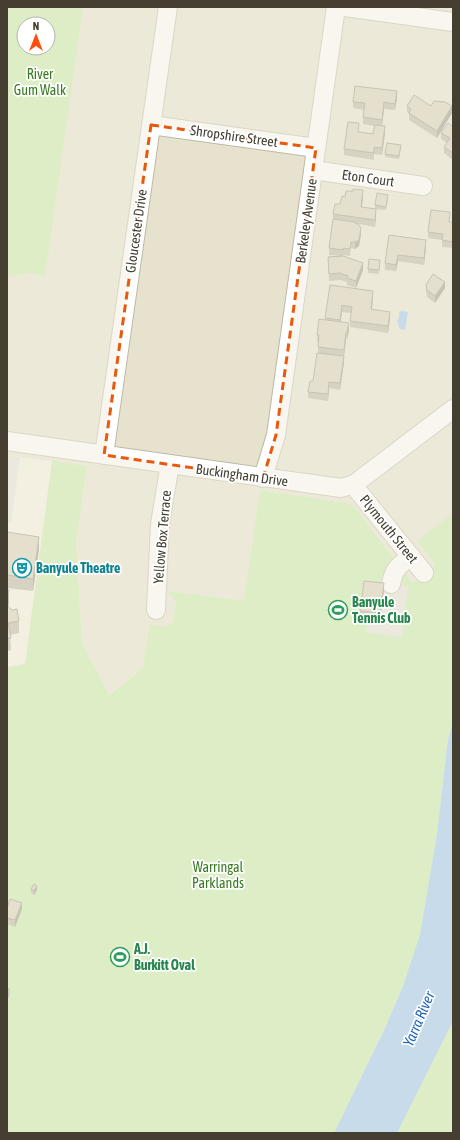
<svg xmlns="http://www.w3.org/2000/svg" width="460" height="1140" font-family="'Asap Condensed',sans-serif">
<style>
.residential{fill:#e7e2ce;fill-rule:evenodd}
.green{fill:#c3eca4;fill-rule:evenodd}
.parking{fill:#e2e0da}
.water{fill:#95c3f7}
.lines{fill:none;stroke-linecap:round;stroke-linejoin:round}
.minor-casing{stroke:#beb9a3;stroke-width:20}
.minor{stroke:#fff;stroke-width:18}
.wall{fill:#b6b09c}
.shaded-wall{fill:#94907f}
.building{fill:#d4cdb5;stroke:#94907f}
.marked{fill:none;stroke:#e8590c;stroke-width:3;stroke-dasharray:8 5;stroke-linejoin:round}
.labels{text-anchor:middle;stroke-width:3.5;stroke-linejoin:round;paint-order:stroke}
.park-label{font-size:14px;fill:#377b20;stroke:#fff}
.street-label{font-size:14px;fill:#443f31;stroke:#fff}
.culture-label{font-size:14px;font-weight:bold;fill:#0d838f;stroke:#fff;text-anchor:start}
.leisure-label{font-size:14px;font-weight:bold;fill:#27864d;stroke:#fff;text-anchor:start}
.water-label{font-size:15px;font-style:italic;fill:#2166ba;stroke:#fff}
</style>
<rect width="100%" height="100%" fill="#f3efe1"/>
<!-- residential -->
<path class="residential" d="M7,7H453V513L417,541L435,564L413,583L352,504L260,490L244,602L167,591L176,603L173,622L166,627L150,625L143,668L108,695L82,643L76,542L87,466L7,455ZM24,24H48V48H24Z"/>
<!-- green -->
<path class="green" d="M7,7H83L45,277L31,273L7,276ZM24,24H48V48H24Z
M52,461L87,466L76,542L82,643L109,695L143,668L150,624L166,627L173,622L176,603L167,591L244,601L260,490L352,504L413,583L435,564L417,541L453,513V723L448,739L437,834L421,935L403,986L385,1028L334,1133H7V667L25,664Z
M453,1021V1133H397L401,1123Z"/>
<!-- parking -->
<path class="parking" d="M7,455L20,457L11,523H7Z
M385,584L408,586L402,637L366,633L368,618L380,620Z"/>
<!-- water -->
<path class="water" d="M402,311L408,312L405,330L400,329L398,325L399,324L397,321L399,318V312Z
M453,723V1021L397,1133H334L385,1028L403,986L420,935L437,834L448,739Z"/>
<g class="lines">
<defs>
<path id="minor" d="M345,7L453,22
M151,125L316,148
M313,170L423,186
M7,441L341,488L354,484L361,479L453,409
M104,455L168,7
M263,478L276,435L336,7
M354,484L358,491L424,573
M391,584C394,568 399,566 411,556
M156,610L160,524L170,464"/>
</defs>
<!-- minor casing -->
<use href="#minor" class="minor-casing"/>
<!-- minor -->
<use href="#minor" class="minor"/>
</g>
<!-- wall -->
<path class="wall" d="M397,98L395,110L384,109L382,126L385,133L382,155L374,154V160L344,155V149L359,130V132L373,134L374,126L363,124V117L364,110L353,108V102Z
M407,106H431L452,113L437,138L409,120V114L407,112Z
M453,127V160L444,153V147L447,143L441,139V133Z
M401,148L399,159L385,157V154Z
M345,197H363L362,207L376,216L375,227L359,224L361,234L359,246L355,249L351,248L350,256L343,255V256L363,270L356,288L347,285V282L340,280L329,281L328,257L341,256L329,255V248L333,219V214Z
M388,198L386,210L375,209V205Z
M450,219L449,222H453V248L442,247V240L428,238V232Z
M389,235L426,247L424,265L398,261L396,271L385,270V263Z
M380,263L379,274L368,273V269Z
M330,285L373,298L372,309L390,318L388,333L350,327L351,313L342,312L340,322L349,330L347,339H346L344,356V362L340,390L329,388L328,401L308,398V392L313,381L318,353V342H317V335L325,320Z
M426,285L445,288L435,303L427,297L426,292Z
M7,532L39,549L33,591L7,588Z
M7,589L9,602L8,607L19,621V633L10,635L11,650L7,651Z
M384,590L380,620L360,617V611Z
M31,889L37,890L34,895L31,893Z
M7,908L22,909L15,927L7,924Z
M7,989H9V998H7Z"/>
<!-- shaded-wall -->
<path class="shaded-wall" d="M397,91V98L395,110V104Z
M384,102V109L382,126V120Z
M452,106V113L437,138V131Z
M385,126V133L382,155V148Z
M363,190V197L361,213V207Z
M376,209V216L375,227V220Z
M361,228V234L359,246L355,249V242Z
M426,240V247L424,265V258Z
M398,255V261L396,271V265Z
M363,263V270L356,288V281Z
M445,282V288L435,303V296Z
M373,291V298L371,316V309Z
M342,305V312L340,326V320Z
M390,312V318L388,333V326Z
M349,323V330L347,339V332Z
M346,332V339L344,357V350Z
M344,356V362L340,390V383Z
M329,382V388L328,401V394Z
M39,537V549L33,591V579Z
M384,583V590L380,620V613Z
M9,590V602L7,618V606Z
M37,886V890L34,895V891Z
M22,903V909L15,927V920Z"/>
<!-- building -->
<path class="building" d="M355,86L397,91L395,104L384,102L382,120L363,117L365,103L353,102Z
M414,95L431,106L434,101L445,102L452,106L437,131L409,113L411,109L407,106Z
M348,122L359,123L358,132L373,134L375,125L385,126L382,148L374,147V153L344,149Z
M448,123L453,127V153L444,147L450,138L441,133Z
M387,143L401,145L399,156L385,154Z
M353,189L363,190L361,207L376,209L375,220L333,214L335,204H340L342,196L345,197L346,191H353Z
M377,193L388,195L386,207L375,205Z
M431,210L450,212L449,222H453V242L442,240L443,234L428,232Z
M333,219L355,222V223L358,224L361,228L359,240L355,242H351L350,249L343,248V250L329,248Z
M389,235L426,240L424,258L398,255L396,265L385,263Z
M343,256L363,263L356,281L347,278L348,276L340,273L329,274L328,257Z
M369,259L380,260L379,270L368,269Z
M433,274L445,282L435,296L427,290L426,285Z
M330,285L373,291L371,309L390,312L388,326L350,321L352,307L342,305L340,320L325,318Z
M319,319L349,323L347,332H346L344,350L318,347L319,335H317Z
M317,353L344,356L340,383L329,382L328,394L308,392L310,381H313Z
M7,532L39,537L33,579L7,575Z
M364,581L384,583L380,613L360,611Z
M7,589L9,590L7,606Z
M7,606L12,610L17,609L19,621L8,623L11,638H7Z
M34,884L37,886L34,891L31,889Z
M10,899L22,903L15,920L7,918V908Z
M7,989H9V995H7Z"/>
<!-- marked area -->
<path d="M0 0H460V1140H0ZM151,125L316,148L276,435L263,478L104,455Z" fill="#f3efe1" fill-opacity=".55" fill-rule="evenodd"/>
<path class="marked" d="M151,125L316,148L276,435L263,478L104,455Z"/>
<!-- icons -->
<defs>
<symbol id="theatre-ring" viewBox="-11 -11 22 22"><circle r="9.5" fill="#fff" stroke="#0f9aa8" stroke-width="1.5"/><path d="M-5-5.5Q0-4 5-5.5V0Q5 5 0 6Q-5 5-5 0ZM-3.3-2.5H-1v1.5H-3.3ZM1-2.5H3.3v1.5H1ZM-2.8 1Q0 5.5 2.8 1Z" fill="#0f9aa8"/></symbol>
<symbol id="stadium-ring" viewBox="-11 -11 22 22"><circle r="9.5" fill="#fff" stroke="#2e9e5b" stroke-width="1.5"/><path d="M0-5a6.5 5 0 1 0 0 10a6.5 5 0 1 0 0-10ZM-3.5-1.8h7v3.6h-7Z" fill="#2e9e5b"/></symbol>
</defs>
<g fill-rule="evenodd">
<use href="#theatre-ring" x="11" y="557" width="22" height="22"/>
<use href="#stadium-ring" x="327" y="599" width="22" height="22"/>
<use href="#stadium-ring" x="109" y="946" width="22" height="22"/>
</g>
<g class="labels">
<!-- park labels -->
<g class="park-label">
<text x="40" y="79">River<tspan x="40" dy="16">Gum Walk</tspan></text>
<text x="218" y="872">Warringal<tspan x="218" dy="16">Parklands</tspan></text>
</g>
<!-- street labels -->
<g class="street-label">
<text transform="translate(234 136) rotate(8)" y="5">Shropshire Street</text>
<text transform="translate(368 178) rotate(8)" y="5">Eton Court</text>
<text transform="translate(306 221) rotate(-82)" y="5">Berkeley Avenue</text>
<text transform="translate(136 231) rotate(-82)" y="5">Gloucester Drive</text>
<text transform="translate(242 475) rotate(8)" y="5">Buckingham Drive</text>
<text transform="translate(389 529) rotate(51)" y="5">Plymouth Street</text>
<text transform="translate(162 537) rotate(-85)" y="5">Yellow Box Terrace</text>
</g>
<!-- culture labels -->
<g class="culture-label">
<text x="36" y="573">Banyule Theatre</text>
</g>
<!-- leisure labels -->
<g class="leisure-label">
<text x="352" y="607">Banyule<tspan x="352" dy="16">Tennis Club</tspan></text>
<text x="134" y="954">A.J.<tspan x="134" dy="16">Burkitt Oval</tspan></text>
</g>
<!-- water labels -->
<g class="water-label">
<text transform="translate(419 1019) rotate(-67)" y="5">Yarra River</text>
</g>
</g>
<!-- border -->
<rect width="460" height="1140" fill="none" stroke="#443f31" stroke-width="16"/>
<!-- north arrow -->
<g transform="translate(36 36)"><circle r="19" fill="#ffffff" stroke="#b4b2ad"/>
<path d="M0-3L7 15L0 10L-7 15Z" fill="#ff4e0b"/>
<text y="-6" font-size="11" font-weight="bold" text-anchor="middle" fill="#443f31">N</text>
</g>
</svg>
